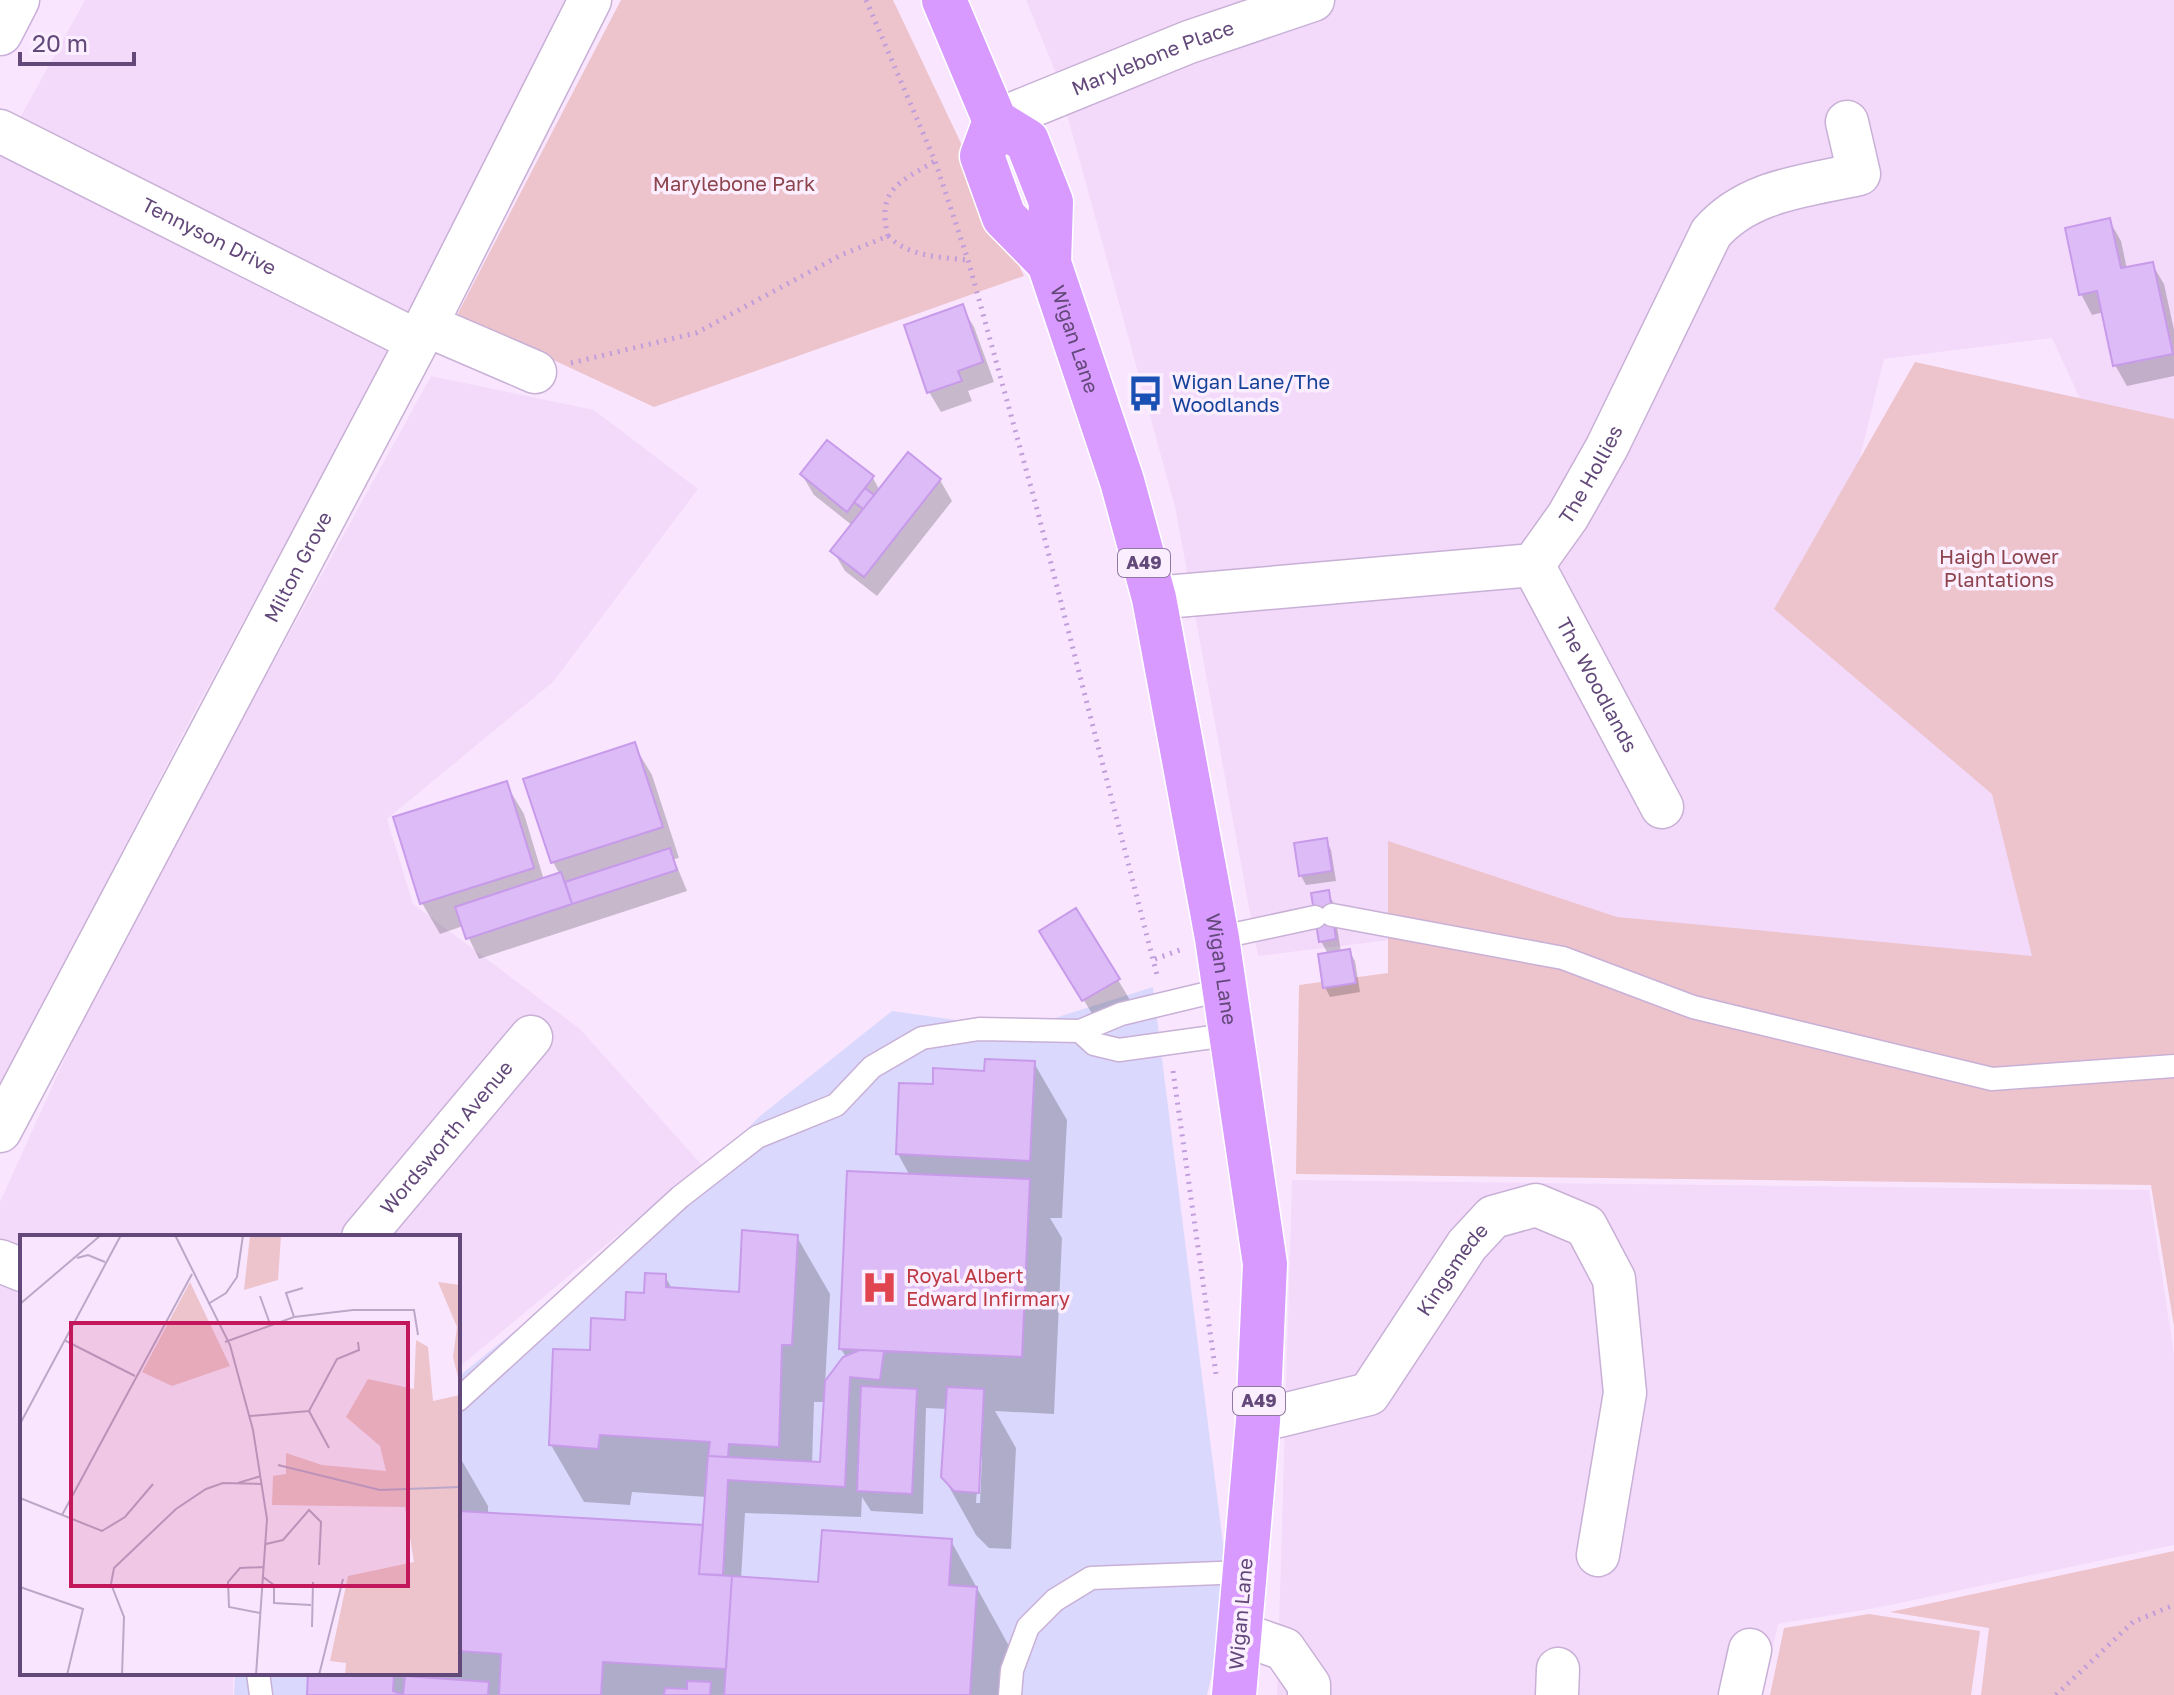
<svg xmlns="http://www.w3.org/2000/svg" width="2174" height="1695" font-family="'Golos Text',sans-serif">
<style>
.residential{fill:#f3dafb}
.medical{fill:#dbd8fd}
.green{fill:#edc3cc}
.shadow{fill:#0003;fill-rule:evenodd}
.building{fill:#ddbbf6;stroke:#c79aea;stroke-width:2}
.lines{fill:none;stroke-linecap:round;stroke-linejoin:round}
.service-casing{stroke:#c8b0d6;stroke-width:25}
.minor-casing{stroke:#c8b0d6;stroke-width:45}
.secondary-casing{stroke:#cbafdb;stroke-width:47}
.trunk-casing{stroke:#fff;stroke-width:47}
.path{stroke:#c19edb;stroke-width:5;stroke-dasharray:2 6;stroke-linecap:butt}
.service{stroke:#fff;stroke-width:22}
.minor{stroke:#fff;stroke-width:42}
.secondary{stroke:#fff;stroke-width:44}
.trunk{stroke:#d89afe;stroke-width:44}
.labels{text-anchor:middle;stroke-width:7;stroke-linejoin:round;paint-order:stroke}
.shield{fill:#fbeeff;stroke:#917aa2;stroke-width:2}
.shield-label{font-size:18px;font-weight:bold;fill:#63487a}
.street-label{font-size:20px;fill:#63487a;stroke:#fbeeff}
.park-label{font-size:20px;fill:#8d444c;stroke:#fbeeff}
.transit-label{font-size:20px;fill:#164399;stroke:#fbeeff;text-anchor:start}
.health-label{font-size:20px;fill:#be3a42;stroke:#fbeeff;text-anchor:start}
.inset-river{fill:none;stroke:#daeab8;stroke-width:4}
.inset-road{fill:none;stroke:#bda7c9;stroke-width:2}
.view{fill:#c2185b;fill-opacity:0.15;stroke:#c2185b;stroke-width:4}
.inset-edge{fill:none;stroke:#63487a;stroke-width:4}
</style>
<rect width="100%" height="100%" fill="#f9e6fe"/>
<!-- residential -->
<path class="residential" d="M85,0H580L191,718L0,1088V154Z
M1026,0H2174V583H2165L2052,338L1884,359L1834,565L2043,826L2105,1017L1507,926L1258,956L1175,507L1055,71Z
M431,376L594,410L698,489L553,682L387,819L413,904L580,1029L702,1165L458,1368V1237H22V1673H233V1695H0V1202L107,965Z
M1292,1180L2149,1190L2174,1354V1545L1881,1607L1778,1624L1763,1695H1277Z"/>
<!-- medical -->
<path class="medical" d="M1153,987L1224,1551L1222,1630L1207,1695H234L235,1673H458V1377L680,1197L759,1117L892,1011L1020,1029Z"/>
<!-- green -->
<path class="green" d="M621,0H893L1024,276L654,407L457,315Z
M1915,362L2174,419V1326L2151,1185L1296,1174L1299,985L1388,973V841L1617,917L2032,956L1992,794L1774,609Z
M2174,1551V1695H1981L1989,1628L1890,1612Z
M1869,1614L1980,1631L1971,1695H1770L1784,1628Z"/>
<!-- shadow -->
<path class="shadow" d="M2109,220L2121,241L2127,269L2152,264L2164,284L2174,330V376L2127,386L2115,365L2104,312L2092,315L2081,294Z
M962,307L974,327L994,382L968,391L972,401L941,412L929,392Z
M802,475L873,478L880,491L940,480L952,501L877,596L845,571L833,551L853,526L814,495Z
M634,745L652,775L679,858L674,859L687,891L479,959L463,926L440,934L422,903L506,784L524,814L544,880L560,875L553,862Z
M1326,840L1331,850L1336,881L1306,885L1301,876L1296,845Z
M1327,892L1333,902L1341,952L1349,951L1355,961L1360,992L1330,997L1325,987L1328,954L1321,941Z
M1054,952L1118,980L1130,1000L1096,1020Z
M1034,1063L1067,1120L1062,1218H1050L1062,1238L1054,1414L995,1411L1016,1448L1011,1549L989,1548L976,1535L943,1476L948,1409L926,1408L923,1514L871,1511L862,1497L861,1517L745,1513L741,1579L820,1584L951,1541L1009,1646L1006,1695H309L310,1673H401L404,1678L424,1679L421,1673H458V1454L488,1506V1515L705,1528L707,1497L632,1492L630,1505L584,1502L551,1445L592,1352L627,1322L645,1295L665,1276L672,1289L741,1294L797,1237L830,1294L825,1385L846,1357L841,1349L910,1176L898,1154L935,1087ZM874,1349H888V1353H874ZM814,1402H826L822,1465L812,1464ZM979,1457H982L980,1503H976Z"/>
<!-- building -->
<path class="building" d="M2110,218L2121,268L2153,262L2173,354L2113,366L2097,291L2079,295L2065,228Z
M963,304L983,362L958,371L962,381L927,393L904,325Z
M827,440L874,476L847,512L800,474Z
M908,452L941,479L864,577L830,551Z
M865,488L874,495L863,509L854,502Z
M635,742L663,827L551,863L523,779Z
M507,781L534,868L420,904L393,817Z
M1327,838L1332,871L1299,876L1294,843Z
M670,848L677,870L572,904L565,882Z
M561,872L572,904L466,939L455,907Z
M1329,890L1336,939L1319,942L1311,893Z
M1076,908L1120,979L1082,1001L1039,931Z
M1350,949L1356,983L1323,988L1318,954Z
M985,1059L1035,1061L1030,1161L896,1154L899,1083L933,1084V1068L984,1071Z
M847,1171L1030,1179L1022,1357L839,1349Z
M742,1230L798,1235L792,1345H782L779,1447L729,1444L728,1457L708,1456L710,1442L600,1435L598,1449L549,1445L553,1349L590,1350L591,1318L625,1320L626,1292L644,1293L645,1273L666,1274V1287L739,1292Z
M860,1350L884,1351L880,1380L850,1377L845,1487L728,1480L723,1575L699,1574L708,1456L820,1462L825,1381L843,1357Z
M861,1386L917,1389L912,1494L857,1491Z
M947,1387L984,1389L979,1493L954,1491L941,1477Z
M458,1511L703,1525L699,1574L732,1576L726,1669L603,1662L601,1695H499L501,1654L458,1651Z
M822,1530L952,1539L949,1585L977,1587L970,1695H724L732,1576L818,1582Z
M308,1673H394L393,1691L403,1695H307Z
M405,1676L489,1682L488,1695H403Z
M687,1681L711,1682L710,1695H664L665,1688L687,1689Z"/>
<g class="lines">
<defs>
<path id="service" d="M1332,915L1563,958L1693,1007L1992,1079L2174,1066
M1217,938L1315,917
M1080,1031L1094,1044L1119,1050L1234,1034
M458,1400L680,1197L757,1137L836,1105L872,1067L922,1038L979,1029L1080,1031L1121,1014L1225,989
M258,1673L261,1695
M1010,1695L1012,1670L1028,1627L1055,1600L1091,1578L1245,1572"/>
<g id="minor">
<path id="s1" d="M995,121L1189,42L1313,0"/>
<path id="s2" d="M0,131L417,341"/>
<path d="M426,325L535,372"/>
<path id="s3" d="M1533,565L1662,807"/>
<path id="s4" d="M1154,598L1533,565L1568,516L1607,447L1711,233C1748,190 1806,186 1859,174L1847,122"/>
<path id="s5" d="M0,1131L426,325L590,0"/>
<path id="s6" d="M363,1237L531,1037"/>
<path d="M0,1261L22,1270"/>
<path id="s7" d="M1258,1421L1369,1394L1467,1245L1493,1217L1536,1205L1586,1226L1614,1279L1625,1393L1598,1555"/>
<path d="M1241,1634L1284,1649L1309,1685V1695"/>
<path d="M1557,1695L1558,1669"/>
<path d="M1740,1695L1750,1650"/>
</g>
<path id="secondary" d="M0,33L17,0"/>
<g id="trunk">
<path id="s8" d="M944,0L995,121L1027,141L1051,202L1049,263L1122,481L1154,598L1217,938L1265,1264L1258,1421L1234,1695"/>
<path d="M995,121L982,156L1004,217L1049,263"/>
</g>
</defs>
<!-- service casing -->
<use href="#service" class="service-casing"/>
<!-- minor casing -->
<use href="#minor" class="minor-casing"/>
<!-- secondary casing -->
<use href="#secondary" class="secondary-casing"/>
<!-- trunk casing -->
<use href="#trunk" class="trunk-casing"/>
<!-- path -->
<path class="path" d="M866,0L935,161L968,260L1037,509L1157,975
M888,236C876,189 900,182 935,161
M571,363L696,333L841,255L888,236C909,257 940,257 968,260
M1155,959L1180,950
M1173,1071L1216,1374
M2056,1695L2133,1622L2174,1605"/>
<!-- service -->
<use href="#service" class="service"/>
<!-- minor -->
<use href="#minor" class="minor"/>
<!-- secondary -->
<use href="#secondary" class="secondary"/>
<!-- trunk -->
<use href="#trunk" class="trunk"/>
</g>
<!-- icons -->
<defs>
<symbol id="bus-bare" viewBox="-9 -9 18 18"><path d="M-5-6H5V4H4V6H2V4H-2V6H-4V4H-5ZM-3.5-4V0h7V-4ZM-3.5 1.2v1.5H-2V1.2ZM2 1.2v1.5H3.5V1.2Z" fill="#1a4fb4" stroke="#fbeeff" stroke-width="2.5" paint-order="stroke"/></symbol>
<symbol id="hospital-bare" viewBox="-9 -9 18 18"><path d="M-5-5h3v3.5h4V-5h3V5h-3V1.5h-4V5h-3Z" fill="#e0444e" stroke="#fbeeff" stroke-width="2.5" paint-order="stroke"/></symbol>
</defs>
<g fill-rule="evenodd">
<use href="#bus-bare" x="1120" y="368" width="51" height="51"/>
<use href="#hospital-bare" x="854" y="1262" width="51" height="51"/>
</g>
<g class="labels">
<!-- shield labels -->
<g class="shield">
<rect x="1118" y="549" width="52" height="28" rx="6"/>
<rect x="1233" y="1387" width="52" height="28" rx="6"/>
</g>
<g class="shield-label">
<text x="1144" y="569">A49</text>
<text x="1259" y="1407">A49</text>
</g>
<!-- street labels -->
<g class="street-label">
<text dy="7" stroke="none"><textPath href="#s1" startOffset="170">Marylebone Place</textPath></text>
<text dy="7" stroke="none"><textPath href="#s2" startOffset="234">Tennyson Drive</textPath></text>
<text dy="7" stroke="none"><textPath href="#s8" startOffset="376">Wigan Lane</textPath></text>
<text dy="7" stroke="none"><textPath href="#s4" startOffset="488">The Hollies</textPath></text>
<text dy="7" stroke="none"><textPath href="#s5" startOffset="638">Milton Grove</textPath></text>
<text dy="7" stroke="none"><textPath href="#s3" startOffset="136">The Woodlands</textPath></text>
<text dy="7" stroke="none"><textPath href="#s8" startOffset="1024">Wigan Lane</textPath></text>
<text dy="7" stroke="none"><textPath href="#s6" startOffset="130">Wordsworth Avenue</textPath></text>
<text dy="7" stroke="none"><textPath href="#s7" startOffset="264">Kingsmede</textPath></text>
<text transform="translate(1241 1614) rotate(-85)" y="7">Wigan Lane</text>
</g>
<!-- park labels -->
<g class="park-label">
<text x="734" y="191">Marylebone Park</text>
<text x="1999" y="564">Haigh Lower<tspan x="1999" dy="23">Plantations</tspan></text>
</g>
<!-- transit labels -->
<g class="transit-label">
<text x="1172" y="389">Wigan Lane/The<tspan x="1172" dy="23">Woodlands</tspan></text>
</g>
<!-- health labels -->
<g class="health-label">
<text x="906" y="1283">Royal Albert<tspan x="906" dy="23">Edward Infirmary</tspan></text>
</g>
</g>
<!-- overview -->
<g transform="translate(20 1235)">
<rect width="440" height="440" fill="#f9e6fe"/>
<path d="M230,0H261L258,45L224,55ZM170,47L210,131L152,151L122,137ZM418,47L440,50V150L433,122L437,92ZM396,105L408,112L413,166L440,160V440H325L326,428L310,426L328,341L394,327L385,272L252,270L253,241L266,239V218L302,230L366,236L360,211L326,182L348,144L394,154Z" fill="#edc3cc"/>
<path class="inset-river" d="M440,337V363"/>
<path class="inset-road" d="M155,0L210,110L233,195L247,284L236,440M57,23L68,20L85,27M240,61L250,89M0,69L81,0M188,69L206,58L217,42L223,0M274,82L266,58L283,53M44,105L115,141M205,107L274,82L333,75H394L398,100M289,176L317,124L339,115L338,107M289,176L309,213M230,181L289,176M0,189L101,0M258,230L360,255L440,252M218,248L241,241M0,263L82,296L105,282L133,249M42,280L172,39M246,309L263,305L289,275L301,287L299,330M243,342L254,350V368L291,370M0,352L63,374L47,440M240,378L209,372L208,347L220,333L244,332M292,392L293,347M102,440L104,382L91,349L94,333L156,274L186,254L203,248L242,249M299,440L323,344"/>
<path class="view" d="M51,88H388V351H51Z"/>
<rect width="440" height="440" class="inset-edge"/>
</g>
<!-- scale -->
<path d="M20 52v12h114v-12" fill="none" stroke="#63487a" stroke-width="4"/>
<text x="32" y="52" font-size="24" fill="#63487a" stroke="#fbeeff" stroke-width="6" paint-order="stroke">20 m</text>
</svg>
